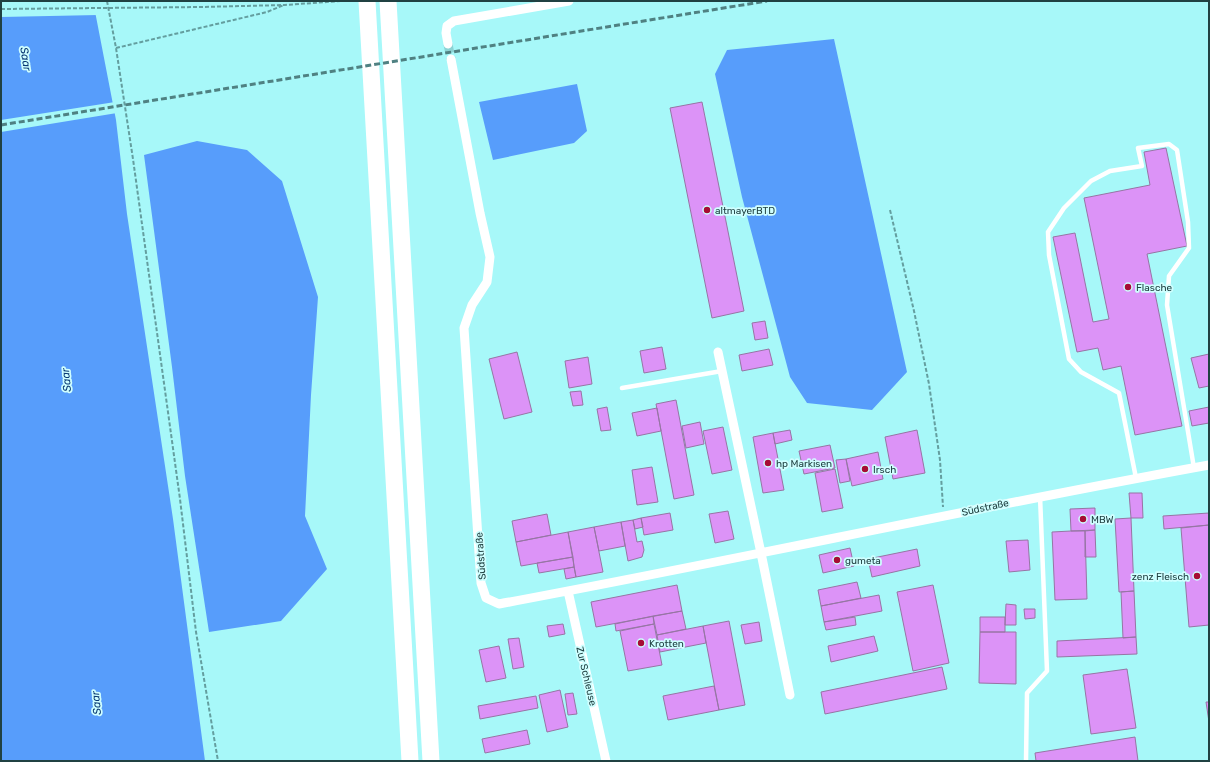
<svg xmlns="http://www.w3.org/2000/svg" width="1210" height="762" font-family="Rubik,sans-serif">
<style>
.water{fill:#579dfb}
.pier{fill:#a7f8f9}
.building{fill:#dc93f7;stroke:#9775a4}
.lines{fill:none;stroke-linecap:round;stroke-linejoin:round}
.minor-tunnel{stroke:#8cd3d4;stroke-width:9;stroke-dasharray:9 4.5;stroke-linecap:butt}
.path{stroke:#649e9f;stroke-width:2;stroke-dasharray:4 2;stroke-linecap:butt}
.service{stroke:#fff;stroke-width:4.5}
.minor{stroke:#fff;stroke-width:9}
.motorway{stroke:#fff;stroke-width:17}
.rail{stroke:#4f8182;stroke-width:3;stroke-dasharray:6 3;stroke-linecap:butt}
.poi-dot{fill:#a60d34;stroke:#d0ffff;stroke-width:1.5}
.labels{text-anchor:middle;stroke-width:3.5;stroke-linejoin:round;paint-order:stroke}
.poi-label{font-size:10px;fill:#204142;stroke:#d0ffff;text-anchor:start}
.street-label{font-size:10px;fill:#204142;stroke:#d0ffff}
.water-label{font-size:11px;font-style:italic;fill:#083873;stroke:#d0ffff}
</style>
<rect width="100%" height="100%" fill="#a7f8f9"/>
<!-- water -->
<path class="water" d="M1,1H93L116,120L127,214L173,519L205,761H1Z
M834,39L907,372L872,410L807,403L790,377L742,197L715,74L727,50Z
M577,84L587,131L574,143L493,160L479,102Z
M197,141L247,150L282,181L318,297L311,395L305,516L327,569L281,621L209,632L185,476L172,367L144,155Z"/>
<!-- pier -->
<path class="pier" d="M1,1H95L98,15L1,17Z
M115,102L117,113L1,132V120Z"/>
<!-- building -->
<path class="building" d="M702,102L744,311L712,318L670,108Z
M1166,148L1187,246L1147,254L1182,426L1135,435L1121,366L1103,370L1098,348L1077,352L1053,237L1075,233L1093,322L1109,319L1084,198L1150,185L1144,152Z
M765,321L768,338L755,340L752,323Z
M662,347L666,369L644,373L640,351Z
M769,349L773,365L742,371L739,355Z
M517,352L532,412L504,419L489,359Z
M1209,354V386L1199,388L1191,358Z
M588,357L592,384L569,388L565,361Z
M581,391L583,405L573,406L570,392Z
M676,400L694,495L674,499L656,404Z
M607,407L611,430L601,431L597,409Z
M1209,407V423L1192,426L1189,411Z
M657,408L661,431L637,436L632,413Z
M700,422L704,444L686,448L682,426Z
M723,427L732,470L712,474L703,431Z
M790,430L792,440L775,444L773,433Z
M917,430L925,473L893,479L885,437Z
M773,433L784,490L763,493L753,437Z
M830,445L835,468L804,474L799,451Z
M878,452L883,479L852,486L846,459Z
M846,459L850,481L840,483L836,460Z
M652,467L658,502L637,505L632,470Z
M835,469L843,508L822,512L815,473Z
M1129,493H1142L1143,518H1131Z
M1095,508V530L1071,531L1070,509Z
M728,511L734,539L715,543L709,514Z
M670,513L673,530L644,535L641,518Z
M1209,513V525L1164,529L1163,516Z
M547,514L551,535L516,542L512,521Z
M641,518L643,527L635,529L633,520Z
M1131,518L1134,591L1119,592L1115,519Z
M633,520L637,542L642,541L644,550L642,557L628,561L621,522Z
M621,522L625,546L599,551L594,527Z
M1209,525V625L1189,627L1181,528Z
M594,527L603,572L576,577L568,532Z
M1095,530L1096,557H1085V531Z
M1071,531H1085L1087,599L1055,600L1052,532Z
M568,532L573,557L521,566L516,542Z
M1028,540L1030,570L1009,572L1006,541Z
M850,548L854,566L823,573L819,555Z
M917,549L920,566L872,577L868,559Z
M573,557L574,567L539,573L537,563Z
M574,567L576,577L566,579L564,569Z
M857,582L861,598L821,606L818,590Z
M677,585L682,611L596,627L591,602Z
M933,585L949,663L913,671L897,592Z
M1134,591L1136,637L1123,638L1121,592Z
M879,595L882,611L824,622L821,606Z
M1006,604L1016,605V625H1005Z
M1024,609H1035V618L1025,619Z
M682,611L686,629L657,635L653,616Z
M653,616L654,624L616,631L615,624Z
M855,617L856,625L826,630L824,622Z
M980,617H1005V632H980Z
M729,621L745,705L719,710L703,626Z
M759,622L762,641L745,644L741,625Z
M563,624L565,634L549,637L547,626Z
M654,624L662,665L628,671L620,631Z
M703,626L706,643L660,652L657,635Z
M980,632H1016V684L979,683Z
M874,636L878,651L831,662L828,646Z
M1136,637L1137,654L1057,657V641Z
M519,638L524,667L513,669L508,639Z
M499,646L506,678L486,682L479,650Z
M942,667L947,689L825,714L821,692Z
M1127,669L1136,728L1091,734L1083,675Z
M714,686L719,710L668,720L663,696Z
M560,690L568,727L547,732L539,695Z
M573,693L577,714L568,715L565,694Z
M536,696L538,708L480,719L478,706Z
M1206,702H1209V722Z
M527,730L530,744L485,753L482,739Z
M1135,737L1138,761H1036L1035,753Z"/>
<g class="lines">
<!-- minor-tunnel -->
<path class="minor-tunnel" d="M448,44L451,59"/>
<!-- path -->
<path class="path" d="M107,1L116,48L133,159L180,499L196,632L218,761
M1,9L201,7L285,5L341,1
M116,48L267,12L284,5
M890,210L914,311L929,384L940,460L943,507"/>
<!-- service -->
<path class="service" d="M622,388L722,371
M1136,478L1119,393L1081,372L1069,359L1049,255L1048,232L1064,208L1091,181L1110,171L1142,166L1138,148L1169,144L1177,150L1188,222L1189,248L1169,276L1167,305L1194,468
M1026,761L1027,693L1047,671L1040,496"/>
<!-- minor -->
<path class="minor" d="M448,44L446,33L447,26L454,21L569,1
M451,59L480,213L490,257L487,282L472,305L464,328L481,583L486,598L499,604C736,560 972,508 1209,465
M718,352L761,553L790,695
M568,591L606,761"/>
<!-- motorway -->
<path class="motorway" d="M367,1L410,761
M388,1L431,761"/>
<!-- rail -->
<path class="rail" d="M1,125L767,1"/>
</g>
<!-- markers -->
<g class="poi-dot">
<circle cx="707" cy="210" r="4"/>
<circle cx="1128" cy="287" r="4"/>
<circle cx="768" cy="463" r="4"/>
<circle cx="865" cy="469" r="4"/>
<circle cx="1083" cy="519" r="4"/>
<circle cx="837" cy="560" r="4"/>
<circle cx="1197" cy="576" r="4"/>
<circle cx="641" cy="643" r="4"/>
</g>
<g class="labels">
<!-- poi labels -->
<g class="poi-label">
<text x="715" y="214">altmayerBTD</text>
<text x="1136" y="291">Flasche</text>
<text x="776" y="467">hp Markisen</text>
<text x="873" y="473">Irsch</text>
<text x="1091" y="523">MBW</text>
<text x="845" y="564">gumeta</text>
<text x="1189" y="580" text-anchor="end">zenz Fleisch</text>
<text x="649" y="647">Krotten</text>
</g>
<!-- street labels -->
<g class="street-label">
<text transform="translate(985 507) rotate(-12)" y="4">Südstraße</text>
<text transform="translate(480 556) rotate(-94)" y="4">Südstraße</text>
<text transform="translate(587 676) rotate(77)" y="4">Zur Schleuse</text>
</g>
<!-- water labels -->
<g class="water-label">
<text transform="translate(26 59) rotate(81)" y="4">Saar</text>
<text transform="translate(66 380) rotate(-95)" y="4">Saar</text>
<text transform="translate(96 703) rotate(-95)" y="4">Saar</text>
</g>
</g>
<!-- border -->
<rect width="1210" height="762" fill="none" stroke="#204142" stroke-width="4"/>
</svg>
